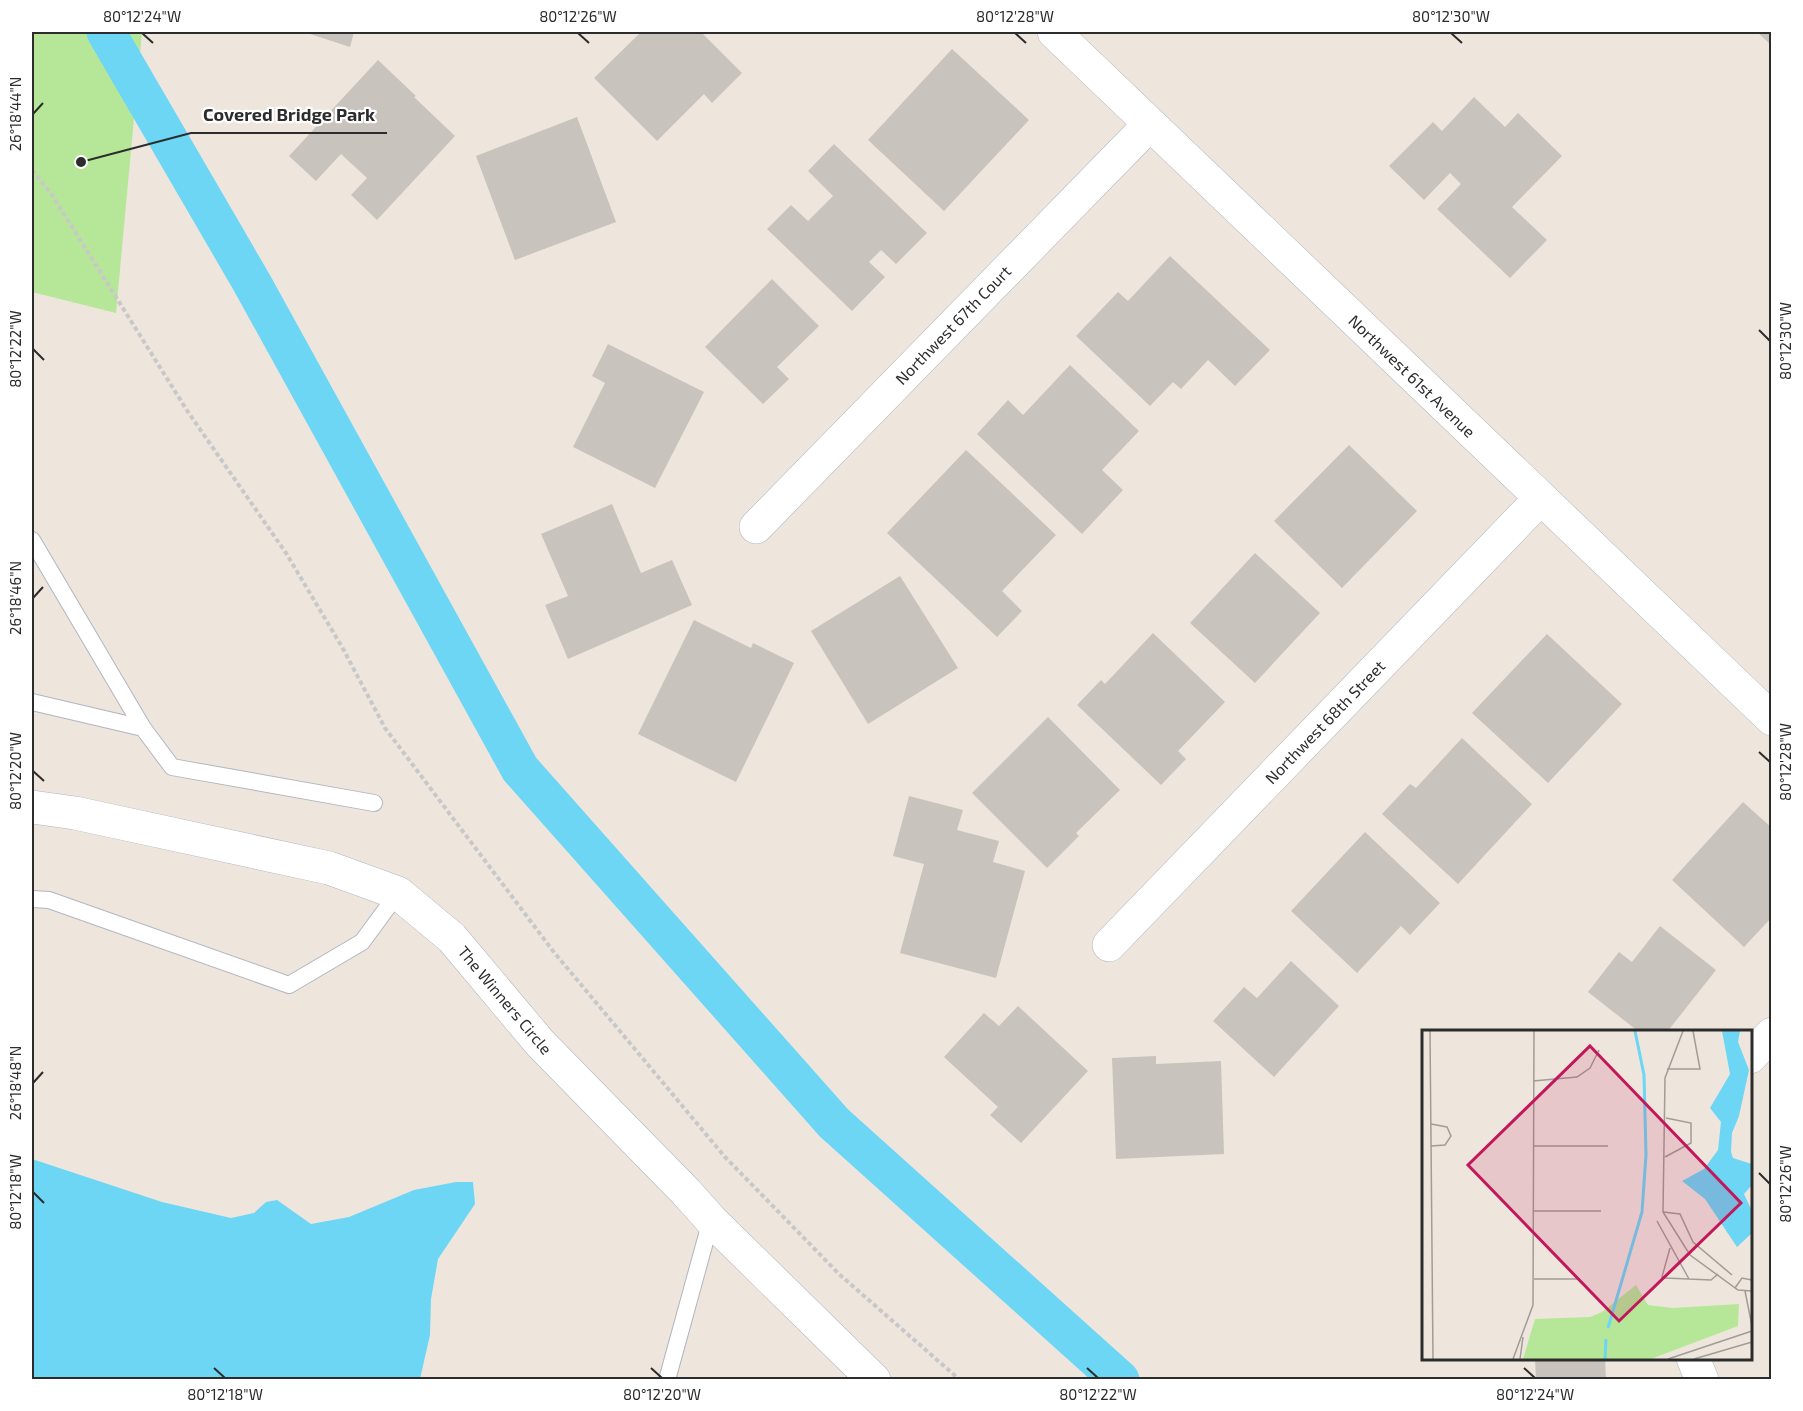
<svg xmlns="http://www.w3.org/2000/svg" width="1803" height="1411" font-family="'Exo 2',sans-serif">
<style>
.green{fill:#b6e798}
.water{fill:#6cd6f4}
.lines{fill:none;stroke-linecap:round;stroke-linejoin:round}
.canal{stroke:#6cd6f4;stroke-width:39}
.building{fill:#c9c3bd}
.service-casing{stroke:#b1b5c0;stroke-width:18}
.minor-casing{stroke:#b1b5c0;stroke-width:34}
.path{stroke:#c8c8c8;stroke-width:4;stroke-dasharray:4.5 3;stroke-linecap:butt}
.service{stroke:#fff;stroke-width:16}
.minor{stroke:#fff;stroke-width:33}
.ticks{fill:none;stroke:#2c2c2c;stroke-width:2}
.labels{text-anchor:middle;stroke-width:4.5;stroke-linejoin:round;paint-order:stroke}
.street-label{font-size:16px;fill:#2c2c2c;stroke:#fff}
.inset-river{fill:none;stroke:#6cd6f4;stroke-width:3}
.inset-road{fill:none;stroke:#a09c96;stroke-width:1.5}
.view{fill:#c2185b;fill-opacity:0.15;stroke:#c2185b;stroke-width:3}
.inset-edge{fill:none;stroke:#2c2c2c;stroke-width:3}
.leader{fill:none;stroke:#2c2c2c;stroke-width:2}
.callout-dot{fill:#2c2c2c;stroke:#fff;stroke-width:2}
.callout-label{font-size:18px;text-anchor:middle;font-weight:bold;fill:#2c2c2c;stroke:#fff;stroke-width:4.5;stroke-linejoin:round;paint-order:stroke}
.neatline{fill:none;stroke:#2c2c2c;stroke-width:2}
.ticks-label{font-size:15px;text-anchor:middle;fill:#2c2c2c}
</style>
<rect width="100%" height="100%" fill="#eee6dd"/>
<!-- green -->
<path class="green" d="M32,32H142L116,313L32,292Z"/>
<!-- water -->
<path class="water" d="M32,1159L162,1202L231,1218L254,1213L266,1202L277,1200L311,1224L349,1217L414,1190L456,1182H473L475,1204L438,1259L431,1299L430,1335L420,1379H32Z"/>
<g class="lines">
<!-- canal -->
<path class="canal" d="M106,32L252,283L520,769L834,1123L1120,1380"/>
</g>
<!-- building -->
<path class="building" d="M304,32H354L350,47Z
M641,32H701L742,73L712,103L704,94L657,141L594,78Z
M1757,32H1772V49L1769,46L1770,44Z
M952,49L1029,120L944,211L868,140Z
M378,60L416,96L414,97L455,136L377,220L351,195L367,178L341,154L316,181L289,156Z
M1474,97L1505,127L1518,113L1562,156L1512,207L1547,240L1510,278L1437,209L1461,184L1450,173L1424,200L1389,166L1433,122L1442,131Z
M577,117L616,222L515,260L476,156Z
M834,144L927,233L896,264L881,250L869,262L885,277L852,311L767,229L791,205L808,221L833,196L808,171Z
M1170,256L1270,350L1235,386L1208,360L1181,389L1173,382L1150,406L1076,336L1118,292L1128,301Z
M772,279L819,326L777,367L789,379L763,404L705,347Z
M608,344L704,392L655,488L573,447L605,383L592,376Z
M1070,365L1139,431L1102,470L1123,490L1082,534L977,434L1008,400L1023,415Z
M1349,445L1417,511L1342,588L1274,521Z
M966,450L1056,535L1002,591L1022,611L997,637L887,533Z
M612,504L641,573L672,560L692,605L568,659L545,605L568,596L541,534Z
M1255,553L1320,613L1255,683L1190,623Z
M900,576L958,668L868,724L811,631Z
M694,620L751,648L753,643L794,663L736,782L638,734Z
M1153,633L1225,702L1178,751L1186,759L1161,785L1077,705L1101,680L1105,684Z
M1547,634L1622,704L1548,783L1472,713Z
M1048,717L1120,790L1076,833L1079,836L1047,868L972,793Z
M1462,738L1532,804L1458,884L1382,814L1410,784L1416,788Z
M909,796L963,810L957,830L999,841L993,862L1025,871L996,978L900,953L924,864L893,856Z
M1743,802L1772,828V917L1744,947L1672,880Z
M1365,832L1440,903L1410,935L1401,926L1357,973L1291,911Z
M1660,926L1716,970L1667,1032H1639L1588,992L1619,952L1632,962Z
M1291,961L1339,1006L1274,1077L1213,1021L1244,987L1257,998Z
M1018,1006L1088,1071L1021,1143L990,1115L998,1107L944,1057L984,1013L999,1026Z
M1156,1056V1064L1221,1061L1224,1154L1116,1159L1112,1058Z
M1535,1358H1605L1606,1380H1536Z"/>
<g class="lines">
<defs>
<path id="service" d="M32,540L143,728
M32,702L143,728L172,767L374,803
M32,899L49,900L289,985L362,942L398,893
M667,1380L711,1220"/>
<path id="minor" d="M1054,32L1772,719
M756,527L1150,124
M32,807L75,813L329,868L398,893L452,938L540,1043L687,1193L711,1220L874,1380
M1109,945L1540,499
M1750,1057L1772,1034
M1693,1358L1702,1380"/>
</defs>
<!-- service casing -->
<use href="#service" class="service-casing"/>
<!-- minor casing -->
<use href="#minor" class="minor-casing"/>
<!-- path -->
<path class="path" d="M32,170L52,195L188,412L286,553L342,647L385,728L553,951L725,1157L839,1274L960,1380"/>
<!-- service -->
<use href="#service" class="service"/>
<!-- minor -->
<use href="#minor" class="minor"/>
</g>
<!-- ticks -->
<path class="ticks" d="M142,33L153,43M578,33L589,43M1015,33L1026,43M1451,33L1462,43M33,114L43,103M1759,330L1770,341M33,349L44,360M33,598L43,587M1759,752L1770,762M33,771L44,781M33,1083L43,1072M1759,1173L1770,1184M33,1192L44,1203M214,1368L225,1378M651,1368L662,1378M1087,1368L1098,1378M1524,1368L1535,1378"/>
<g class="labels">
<!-- street labels -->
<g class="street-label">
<text transform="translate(953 325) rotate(-46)" y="6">Northwest 67th Court</text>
<text transform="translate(1412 376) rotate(44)" y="6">Northwest 61st Avenue</text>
<text transform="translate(1325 722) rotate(-46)" y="6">Northwest 68th Street</text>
<text transform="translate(505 1000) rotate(50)" y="6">The Winners Circle</text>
</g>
</g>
<!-- overview -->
<g transform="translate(1422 1030)">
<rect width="330" height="330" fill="#eee6dd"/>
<path d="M214,255L226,275L251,278L317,274L316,296L229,329H101L113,289L168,287L180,282Z" fill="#b6e798"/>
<path d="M300,1H318L316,12L327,40L317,86L310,103L309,122L311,128L330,134V155L322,164L330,181V203L315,217L283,169L260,151L282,139L296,120L299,92L288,78L308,44Z" fill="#6cd6f4"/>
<path class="inset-river" d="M186,298L220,182L224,125L222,45L213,1M183,329L184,309"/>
<path class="inset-road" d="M8,1L11,329M261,1L243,48L241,182L268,225L316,260L330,261M245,39H278L271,1M111,51L155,47L168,38L177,20M9,94L25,97L29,106L23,115L9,116M111,116H186M243,127L269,113V93L244,88M111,181H179M241,182L258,184L271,212L310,245M235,191L267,249M248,218L240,247L243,248L289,250L296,244M112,249H158M313,258L320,248L330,250M323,261L330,296M91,329L111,275L112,1M98,329L101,307M246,329L330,301M272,329L330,312"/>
<path class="view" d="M168,16L319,173L197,291L46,135Z"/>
<rect width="330" height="330" class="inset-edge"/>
</g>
<!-- callouts -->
<path class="leader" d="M81 162L191 133H387"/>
<circle class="callout-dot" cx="81" cy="162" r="6"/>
<g class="callout-label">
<text x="289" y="121">Covered Bridge Park</text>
</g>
<!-- border -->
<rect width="1803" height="1411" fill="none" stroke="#ffffff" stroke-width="66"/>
<rect x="33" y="33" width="1737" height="1345" class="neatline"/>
<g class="ticks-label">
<text x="142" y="22">80°12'24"W</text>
<text x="578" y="22">80°12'26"W</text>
<text x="1015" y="22">80°12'28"W</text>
<text x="1451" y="22">80°12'30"W</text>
<text transform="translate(16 114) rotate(-90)" y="5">26°18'44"N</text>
<text transform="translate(1786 341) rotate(-90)" y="5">80°12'30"W</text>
<text transform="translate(16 349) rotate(-90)" y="5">80°12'22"W</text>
<text transform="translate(16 598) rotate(-90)" y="5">26°18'46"N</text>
<text transform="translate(1786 762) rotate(-90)" y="5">80°12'28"W</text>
<text transform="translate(16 771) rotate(-90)" y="5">80°12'20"W</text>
<text transform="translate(16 1083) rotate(-90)" y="5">26°18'48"N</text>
<text transform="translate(1786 1184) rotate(-90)" y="5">80°12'26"W</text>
<text transform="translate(16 1192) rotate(-90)" y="5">80°12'18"W</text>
<text x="225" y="1400">80°12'18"W</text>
<text x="662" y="1400">80°12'20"W</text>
<text x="1098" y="1400">80°12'22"W</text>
<text x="1535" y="1400">80°12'24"W</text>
</g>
</svg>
